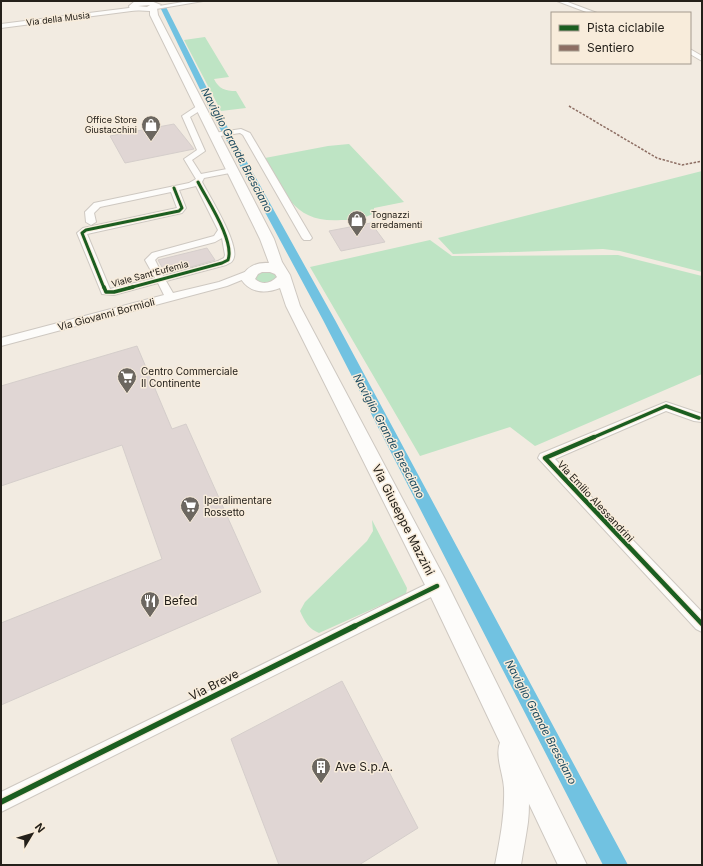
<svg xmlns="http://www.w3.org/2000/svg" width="703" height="866" font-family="Inter,sans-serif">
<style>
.green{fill:#bee4c4}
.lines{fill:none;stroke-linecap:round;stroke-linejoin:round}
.canal{fill:#71c2e1;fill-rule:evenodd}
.building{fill:#e0d6d4;stroke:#d5cecb}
.minor-casing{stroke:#cec8c1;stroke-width:2}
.tertiary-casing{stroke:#cec8c1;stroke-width:2}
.secondary-casing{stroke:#cec8c1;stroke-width:2}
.minor{fill:#fdfcfa;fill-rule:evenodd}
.tertiary{fill:#fdfcfa;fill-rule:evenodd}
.secondary{fill:#fdfcfa;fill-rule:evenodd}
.quiet{stroke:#8d6e63;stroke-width:1.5;stroke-dasharray:2.5 1.5;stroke-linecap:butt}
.cycleway-far3-casing{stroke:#f8ecdb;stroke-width:5}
.cycleway-far2-casing{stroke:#f8ecdb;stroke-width:5.5}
.cycleway-far1-casing{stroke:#f8ecdb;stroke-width:7}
.cycleway-casing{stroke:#f8ecdb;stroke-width:8}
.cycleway-far3{stroke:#1b5e20;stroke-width:3}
.cycleway-far2{stroke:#1b5e20;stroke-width:3.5}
.cycleway-far1{stroke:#1b5e20;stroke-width:4.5}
.cycleway{stroke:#1b5e20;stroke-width:5.5}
.labels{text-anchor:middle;stroke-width:3;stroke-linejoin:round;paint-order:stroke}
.far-street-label{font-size:9px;fill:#24201a;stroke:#f8ecdb}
.far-poi-label{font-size:9px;fill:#24201a;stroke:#f8ecdb;text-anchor:end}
.street-label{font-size:10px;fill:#24201a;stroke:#f8ecdb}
.poi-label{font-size:10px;fill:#24201a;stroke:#f8ecdb;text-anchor:start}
.water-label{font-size:11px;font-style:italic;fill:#1d4c61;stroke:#f8ecdb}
.near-street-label{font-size:12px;fill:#24201a;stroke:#f8ecdb}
.near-poi-label{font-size:12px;fill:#24201a;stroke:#f8ecdb;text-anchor:start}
</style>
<rect width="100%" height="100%" fill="#f2ebe1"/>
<!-- green -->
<path class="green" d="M205,37L229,77L214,79C219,89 225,91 236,91L246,108L221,111L184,40Z
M349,144L404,202L374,208V213C364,219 353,220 341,220C293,223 286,194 265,158L328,146Z
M702,171V272L620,251L603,249L453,254L438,238Z
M430,240L452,256L618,255L702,276V374L535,446L510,427L420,456L310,267Z
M270,271L273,273L276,276V279C268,284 262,285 255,279L257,274Z
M372,520L407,588L406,594L319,633C309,629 305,622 300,611L305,602L367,541L373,531Z"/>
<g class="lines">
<!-- canal -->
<path class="canal" d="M163,5L166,7L218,110L335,320L628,865H603L323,320L210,110L160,7Z"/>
</g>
<!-- building -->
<path class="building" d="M174,124L194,149L125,163L110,136Z
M371,223L385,242L341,251L329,231Z
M207,248L215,260L166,274L158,260Z
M137,346L172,429L186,424L261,592L1,705V623L162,559L122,445L1,486V386Z
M342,681L418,828L359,865H279L231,739Z"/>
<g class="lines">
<defs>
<path id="minor" d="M189,1H203L156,9L153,7Z
M557,1H565L597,13H589Z
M137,7L140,9L139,10L1,28V24Z
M690,49L702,56V61L690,54Z
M197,106H203L204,108L190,117L205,151L192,160L201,174L232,168L236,170L235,172L204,178L202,182C210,197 238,242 234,257C233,262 230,263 226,265L166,281L173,293L219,282L250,270L255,273L254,275L227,286L1,346V338L164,295L158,283L114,295L102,294L77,233L83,228L177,208L171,192L100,207L94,213L96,222L91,225L86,222L85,212L94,203L189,183L196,179L184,159L197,150L182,116ZM196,186L218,230L214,236L152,253L145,260L155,278L110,289L87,234L182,213L186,208L179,190ZM222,238L225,255L224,258L218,261L163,276L155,260L158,257L215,242Z
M241,129L250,133L312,238L310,240H304L302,238L243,135L240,133L214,137L210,135L214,133Z
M666,402L702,414V422L694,421L666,411L555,459L702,612V632L696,629L538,458L540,454Z
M437,579L443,581L445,586L443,591L1,812V792Z"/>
<path id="tertiary" d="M509,736L517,740C527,764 531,796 528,822C526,837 523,851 521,865H495C500,839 505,815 504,788C503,772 494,755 501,740Z"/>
<path id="secondary" d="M135,1H151L161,5L157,8L158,15L274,239L282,262L290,275L300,306L445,579L587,865H558L429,593L286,306L280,288C265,294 250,293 241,279C246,267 256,262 269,263L260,239L150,15V11L130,10L129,6ZM150,5L147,7L138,6ZM262,272H270L275,274L277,277C270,284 262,285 255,279L258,274Z"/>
</defs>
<!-- minor casing -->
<use href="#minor" class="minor-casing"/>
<!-- tertiary casing -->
<use href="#tertiary" class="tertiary-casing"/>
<!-- secondary casing -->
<use href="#secondary" class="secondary-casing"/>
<!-- minor -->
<use href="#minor" class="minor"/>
<!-- tertiary -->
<use href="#tertiary" class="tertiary"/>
<!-- secondary -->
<use href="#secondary" class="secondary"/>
<!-- quiet -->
<path class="quiet" d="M569,106L657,158L682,165L702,161"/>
<defs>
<path id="cycleway-far3" d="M104,288L82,233L86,230L179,211L182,208L174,188
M129,288L222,263L228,260C235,241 207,200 198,182"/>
<path id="cycleway-far2" d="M104,287L106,292H114L133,287
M592,438L666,406L699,418"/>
<path id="cycleway-far1" d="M594,437L545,458L702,624
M353,627L437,586"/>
<path id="cycleway" d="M1,802L355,626"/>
</defs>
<!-- cycleway-far3 casing -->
<use href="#cycleway-far3" class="cycleway-far3-casing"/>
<!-- cycleway-far2 casing -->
<use href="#cycleway-far2" class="cycleway-far2-casing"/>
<!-- cycleway-far1 casing -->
<use href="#cycleway-far1" class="cycleway-far1-casing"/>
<!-- cycleway casing -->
<use href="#cycleway" class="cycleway-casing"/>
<!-- cycleway-far3 -->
<use href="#cycleway-far3" class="cycleway-far3"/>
<!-- cycleway-far2 -->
<use href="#cycleway-far2" class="cycleway-far2"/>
<!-- cycleway-far1 -->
<use href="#cycleway-far1" class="cycleway-far1"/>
<!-- cycleway -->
<use href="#cycleway" class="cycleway"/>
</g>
<!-- icons -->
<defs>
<symbol id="shop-pin" viewBox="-11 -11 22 30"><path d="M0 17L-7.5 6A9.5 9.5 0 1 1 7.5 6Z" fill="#6c6760" stroke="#f8ecdb"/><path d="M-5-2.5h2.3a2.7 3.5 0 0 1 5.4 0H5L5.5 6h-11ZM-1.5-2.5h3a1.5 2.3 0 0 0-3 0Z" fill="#fff"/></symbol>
<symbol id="supermarket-pin" viewBox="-11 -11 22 30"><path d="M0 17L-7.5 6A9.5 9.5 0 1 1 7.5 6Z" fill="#6c6760" stroke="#f8ecdb"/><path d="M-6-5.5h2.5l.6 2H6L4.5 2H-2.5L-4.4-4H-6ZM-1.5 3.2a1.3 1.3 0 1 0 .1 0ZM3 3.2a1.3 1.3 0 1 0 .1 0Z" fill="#fff"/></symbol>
<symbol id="restaurant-pin" viewBox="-11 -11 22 30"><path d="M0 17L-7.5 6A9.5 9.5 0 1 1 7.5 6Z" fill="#6c6760" stroke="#f8ecdb"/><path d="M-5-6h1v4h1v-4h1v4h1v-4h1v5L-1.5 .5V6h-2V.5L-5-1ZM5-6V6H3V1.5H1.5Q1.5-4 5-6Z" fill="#fff"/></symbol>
<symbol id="building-pin" viewBox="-11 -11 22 30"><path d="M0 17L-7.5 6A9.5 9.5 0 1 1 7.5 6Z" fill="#6c6760" stroke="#f8ecdb"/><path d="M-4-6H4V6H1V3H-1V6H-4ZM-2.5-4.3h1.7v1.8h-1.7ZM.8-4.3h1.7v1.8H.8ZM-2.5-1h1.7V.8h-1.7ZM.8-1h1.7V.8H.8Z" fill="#fff"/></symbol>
</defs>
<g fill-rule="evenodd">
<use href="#shop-pin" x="140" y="114" width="22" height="30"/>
<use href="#shop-pin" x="346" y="209" width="22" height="30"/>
<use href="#supermarket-pin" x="116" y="366" width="22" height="30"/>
<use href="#supermarket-pin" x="179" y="495" width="22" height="30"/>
<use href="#restaurant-pin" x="139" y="590" width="22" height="30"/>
<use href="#building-pin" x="310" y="756" width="22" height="30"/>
</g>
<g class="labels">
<!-- far-street labels -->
<g class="far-street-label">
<text transform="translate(58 19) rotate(-7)" y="3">Via della Musia</text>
<text transform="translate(150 274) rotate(-15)" y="3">Viale Sant'Eufemia</text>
</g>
<!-- far-poi labels -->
<g class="far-poi-label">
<text x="137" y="123">Office Store<tspan x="137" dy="10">Giustacchini</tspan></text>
<text x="371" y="218" text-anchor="start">Tognazzi<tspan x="371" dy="10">arredamenti</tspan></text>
</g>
<!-- street labels -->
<g class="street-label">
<text transform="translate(106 314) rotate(-15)" y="4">Via Giovanni Bormioli</text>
<text transform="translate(596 501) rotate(47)" y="4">Via Emilio Alessandrini</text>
</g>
<!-- poi labels -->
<g class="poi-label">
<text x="141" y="375">Centro Commerciale<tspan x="141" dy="12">Il Continente</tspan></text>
<text x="204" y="504">Iperalimentare<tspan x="204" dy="12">Rossetto</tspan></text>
</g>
<!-- water labels -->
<g class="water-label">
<text transform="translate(237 150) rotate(62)" y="4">Naviglio Grande Bresciano</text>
<text transform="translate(389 436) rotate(62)" y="4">Naviglio Grande Bresciano</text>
<text transform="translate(541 722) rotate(62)" y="4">Naviglio Grande Bresciano</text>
</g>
<!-- near-street labels -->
<g class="near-street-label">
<text transform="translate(403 520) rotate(63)" y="4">Via Giuseppe Mazzini</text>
<text transform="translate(214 685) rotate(-27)" y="4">Via Breve</text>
</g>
<!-- near-poi labels -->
<g class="near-poi-label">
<text x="164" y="605">Befed</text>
<text x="335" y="771">Ave S.p.A.</text>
</g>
</g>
<!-- border -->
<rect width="703" height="866" fill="none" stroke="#24201a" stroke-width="4"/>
<!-- legend -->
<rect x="551" y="12" width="140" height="52" fill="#f8ecdb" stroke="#a39a8e"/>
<rect x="559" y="25" width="20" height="6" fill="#1b5e20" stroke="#a39a8e"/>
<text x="587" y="32" font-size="12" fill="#24201a">Pista ciclabile</text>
<rect x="559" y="45" width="20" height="6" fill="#8d6e63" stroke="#a39a8e"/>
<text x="587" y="52" font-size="12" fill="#24201a">Sentiero</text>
<!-- north arrow -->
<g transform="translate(32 834) rotate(52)" stroke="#f8ecdb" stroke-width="3" paint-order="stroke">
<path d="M0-3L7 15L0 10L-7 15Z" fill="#24201a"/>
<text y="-6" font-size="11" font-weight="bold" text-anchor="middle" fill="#24201a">N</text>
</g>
</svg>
